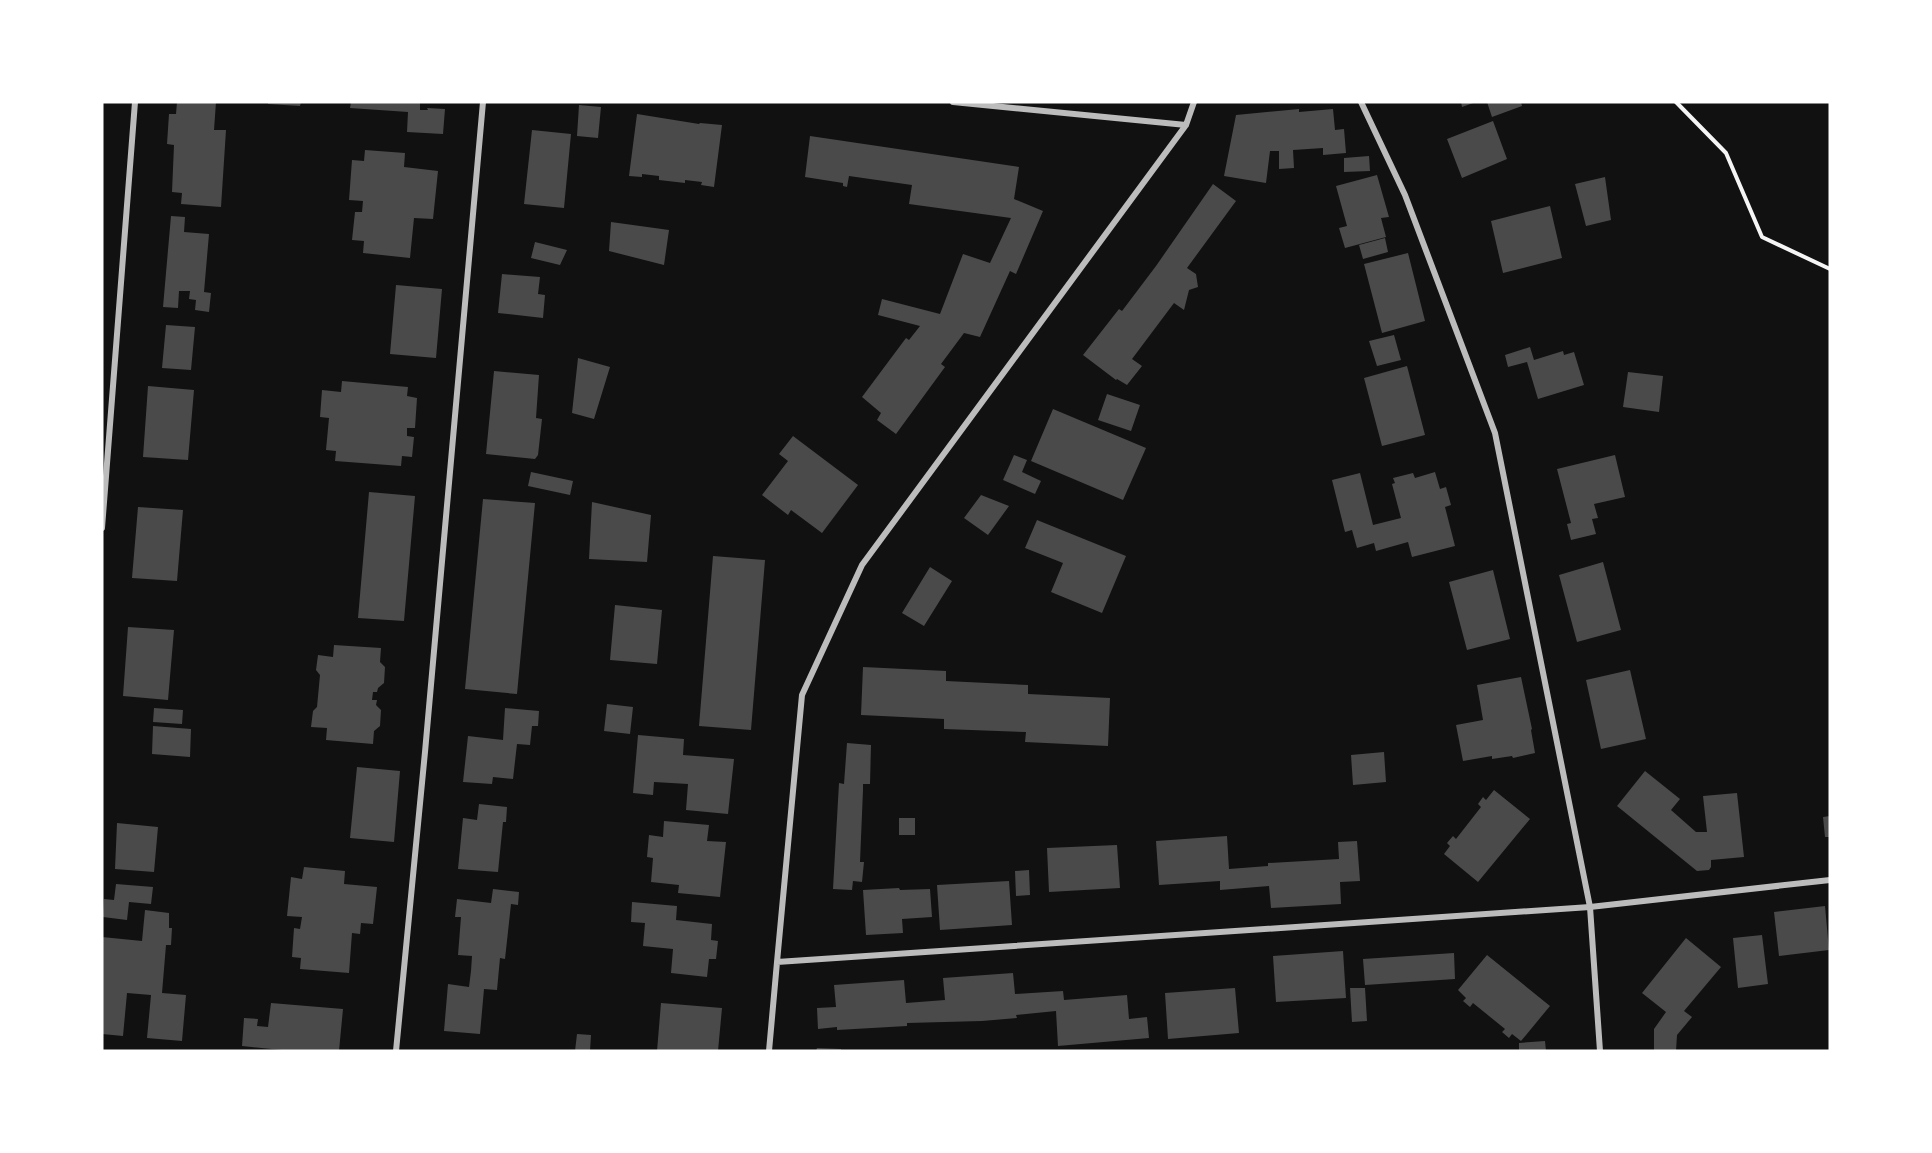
<svg xmlns="http://www.w3.org/2000/svg" width="1932" height="1153" font-family="'PT Sans',sans-serif">
<style>
.building{fill:#4a4a4a}
.lines{fill:none;stroke-linecap:round;stroke-linejoin:round}
.path{stroke:#f5f5f5;stroke-width:4}
.minor{stroke:#bcbcbc;stroke-width:6}
</style>
<rect width="100%" height="100%" fill="#111"/>
<!-- building -->
<path class="building" d="M177,102H216L214,130H226L221,207L181,204L182,193L172,192L174,145L167,144L169,114H176Z
M268,102H301L300,106L268,104Z
M351,102H420V110H428L427,108L445,109L443,134L407,132L408,112L350,108Z
M1461,102H1476L1462,107Z
M1487,102H1521L1522,106L1492,117Z
M579,105L601,107L598,138L577,136Z
M1299,109V112L1333,109L1335,130L1344,129L1346,153L1323,155V148L1293,150L1294,168L1279,169V151H1270L1266,183L1224,176L1236,115Z
M637,114L699,124L700,123L722,125L714,187L701,185L702,182L685,180V183L659,180V176L642,174V177L629,176Z
M1493,121L1507,159L1462,178L1447,139Z
M532,130L571,134L564,208L524,204Z
M810,136L1019,167L1014,199L1043,211L1016,274L1010,271L980,337L964,333L941,364L945,367L896,434L877,420L881,413L862,397L906,338L909,340L920,326L878,315L882,299L940,314L963,254L990,263L1011,218L909,204L912,185L849,176L847,187L843,186V183L805,177Z
M365,150L405,153L404,167L438,171L433,219L414,218L410,258L363,253L364,241L352,240L355,212H362L363,201L349,200L352,160L364,161Z
M1369,156L1370,171L1344,172V158Z
M1377,175L1389,217L1381,218L1386,237L1345,248L1339,228L1347,226L1336,186Z
M1605,177L1611,220L1586,226L1575,184Z
M1213,184L1236,201L1187,268L1196,274L1198,287L1189,290L1184,310L1174,303L1132,359L1142,366L1127,385L1117,379L1116,380L1083,355L1119,309L1122,311L1156,266Z
M1550,206L1562,258L1503,273L1491,221Z
M171,216L185,217L184,232L209,234L204,292L211,293L209,312L195,310L196,300L189,299L190,291H179L178,308L163,307Z
M611,222L669,230L664,265L609,251Z
M1385,238L1388,252L1363,259L1359,245Z
M535,242L567,250L560,265L531,258Z
M1408,253L1425,321L1382,333L1364,264Z
M502,274L540,277L538,294L545,295L543,318L498,313Z
M396,285L442,289L436,358L390,354Z
M166,325L195,327L191,370L162,368Z
M1394,335L1401,360L1377,366L1369,341Z
M1530,347L1534,360L1563,351L1564,355L1574,352L1584,385L1538,399L1527,362L1508,367L1505,355Z
M578,358L610,367L594,419L572,413Z
M1407,366L1425,435L1382,446L1364,378Z
M494,371L539,375L536,418L542,419L538,455L535,459L486,454Z
M1628,372L1663,376L1659,412L1623,407Z
M342,381L408,387L407,396L417,398L415,428H407V436L414,437L412,457L402,456L401,466L335,461L336,451L326,450L329,418L320,417L322,390L341,392Z
M148,386L194,390L188,460L143,457Z
M1107,394L1140,405L1131,431L1098,420Z
M1053,409L1146,448L1123,500L1031,461Z
M793,436L858,485L822,533L791,510L788,515L762,495L788,461L779,454Z
M1014,455L1027,460L1022,472L1041,481L1035,494L1003,480Z
M1615,455L1625,497L1594,504L1598,518L1592,519L1596,534L1571,540L1567,524L1571,523L1557,469Z
M531,472L573,481L570,495L528,486Z
M1435,472L1440,489L1446,487L1451,505L1445,507L1455,546L1412,557L1408,542L1376,551L1374,543L1357,548L1352,530L1345,532L1332,480L1360,473L1373,525L1401,518L1392,484L1395,483L1393,478L1413,473L1415,478Z
M369,492L415,496L404,621L358,618Z
M981,495L1009,506L988,535L964,518Z
M483,499L535,503L517,694L465,689Z
M592,502L651,515L647,562L589,559Z
M138,507L183,510L177,581L132,578Z
M1037,520L1126,556L1102,613L1051,592L1063,563L1025,548Z
M713,556L765,560L751,730L699,726Z
M1603,562L1621,630L1577,642L1559,575Z
M930,567L952,581L924,626L902,613Z
M1493,570L1510,639L1467,650L1449,582Z
M615,605L662,610L657,664L610,660Z
M128,627L174,630L168,700L123,696Z
M334,645L381,648L380,662L385,667L384,683L378,688L377,692H373L372,700H377L376,705L381,710L380,726L374,731L373,744L326,740L327,728L311,727L313,711L317,707L320,675L316,670L318,655L333,657Z
M863,667L946,671V681L1028,685V694L1110,698L1108,746L1025,742L1026,732L944,729V719L861,715Z
M1630,670L1646,739L1601,749L1586,680Z
M1521,677L1532,729L1531,730L1535,753L1513,758L1512,756L1492,759V756L1463,761L1456,725L1483,720L1477,685Z
M607,704L633,707L630,734L604,731Z
M154,708L183,710L182,724L153,722Z
M505,708L539,711L538,726H532L530,745L517,744L513,779L493,777L492,784L463,782L468,736L503,740Z
M153,726L191,729L190,757L152,754Z
M638,735L684,739L683,755L734,759L728,814L686,810L688,784L654,782L653,795L633,793Z
M847,743L871,745L870,784H863V790L860,862H864L862,882L853,881L852,890L833,889L839,783L844,784Z
M1384,752L1386,782L1353,785L1351,755Z
M357,767L400,771L394,842L350,838Z
M1645,771L1680,799L1671,810L1696,832H1707L1703,796L1737,793L1744,857L1711,860V867L1709,870L1697,871L1617,806Z
M1494,790L1530,819L1478,882L1444,854L1450,846L1447,843L1453,836L1456,839L1481,807L1478,804L1483,797L1486,800Z
M479,804L507,807L506,822H503L498,872L458,869L463,818L477,820Z
M1830,816V837H1825L1823,817Z
M899,818H915V835H899Z
M664,821L709,825L707,841L726,842L720,897L678,893L679,885L651,882L653,858L647,857L649,835L663,837Z
M117,823L158,827L154,872L115,869Z
M1227,836L1229,869L1268,866V863L1339,859L1338,842L1357,841L1360,881L1340,882L1341,904L1271,908L1269,886L1220,890V881L1159,885L1156,841Z
M1117,845L1120,888L1049,892L1047,848Z
M304,867L345,871L344,884L377,887L373,924L361,923L360,934L352,933L349,973L300,969L301,958L292,957L294,928L300,929L302,917L287,916L291,877L302,879Z
M1029,870L1030,895L1016,896L1015,871Z
M1009,881L1012,925L940,930L937,885Z
M116,884L153,887L151,904L129,902L127,920L103,917L104,899L114,900Z
M899,888L900,890L930,889L932,917L902,919L903,933L866,935L863,890Z
M493,889L519,892L518,905L511,904L505,959L500,958L497,990L484,989L480,1034L444,1031L448,984L469,987L471,971L472,956L458,955L461,917H455L457,899L491,903Z
M632,902L677,906L676,920L712,924L711,940L718,941L716,959H709L707,977L671,973L673,949L643,946L645,923L631,922Z
M1825,906L1829,950L1779,956L1774,912Z
M145,910L169,913V928H172L171,945H166L162,993L186,995L182,1041L147,1038L151,995L127,993L123,1036L102,1034V937L142,941Z
M1762,935L1768,984L1738,988L1733,938Z
M1686,938L1721,967L1684,1011L1692,1017L1677,1035L1676,1051H1654V1029L1666,1012L1642,993Z
M1343,951L1346,998L1276,1002L1273,956Z
M1454,953L1455,979L1365,985L1363,959Z
M1487,955L1550,1006L1521,1041L1512,1034L1509,1038L1502,1032L1505,1029L1473,1003L1470,1007L1463,1001L1466,998L1458,990Z
M1013,973L1015,994L1063,991L1064,1000L1127,995L1129,1019L1147,1017L1149,1038L1058,1046L1056,1011L1016,1015L1017,1018L982,1021L907,1023V1026L837,1030V1027L818,1029L817,1008L836,1007L834,985L904,980L906,1003L945,1000L943,978Z
M1235,988L1239,1033L1168,1039L1165,993Z
M1350,988H1365L1367,1021L1352,1022Z
M271,1003L343,1009L339,1051H292L242,1046L244,1018L258,1019L257,1026L268,1027Z
M661,1003L722,1008L718,1051H657Z
M577,1034L591,1035L590,1051H575Z
M1545,1041L1546,1051H1519V1043Z
M817,1048L841,1049V1051H816Z"/>
<g class="lines">
<!-- path -->
<path class="path" d="M1676,102L1726,153L1762,237L1830,269"/>
<!-- minor -->
<path class="minor" d="M953,102L1186,125
M1361,102L1405,195L1495,433L1590,907L1600,1051
M102,528L135,102
M777,962L802,695L862,565L1186,125L1194,102
M396,1051L425,752L483,102
M769,1051L777,962L1590,907L1830,880"/>
</g>
<!-- border -->
<rect width="1932" height="1153" fill="none" stroke="#ffffff" stroke-width="207"/>
</svg>
